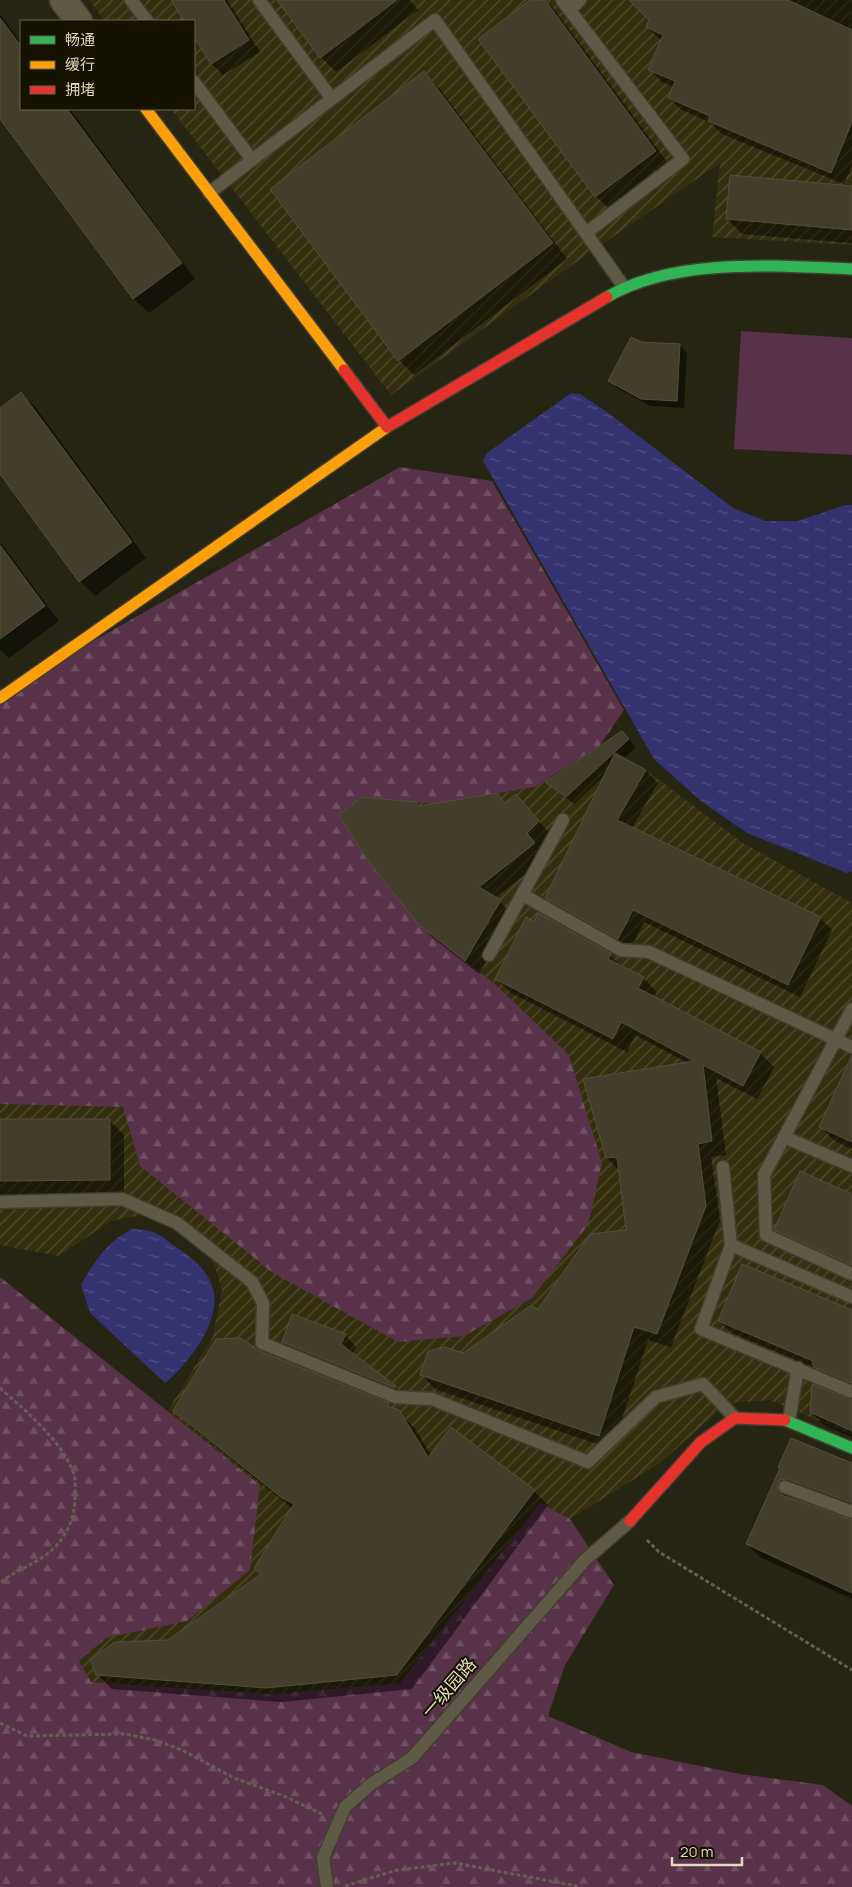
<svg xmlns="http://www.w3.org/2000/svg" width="852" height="1887" font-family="Manrope,'Noto Sans SC',sans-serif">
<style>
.industrial{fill:url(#industrial-furrows)}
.forest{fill:url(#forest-firs)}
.park{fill:#573249}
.water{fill:url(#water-ripples)}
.shadow{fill:#0007}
.building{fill:#433e2c;stroke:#544e3c}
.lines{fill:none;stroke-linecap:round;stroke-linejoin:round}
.lane-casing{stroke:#413f2f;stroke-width:15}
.street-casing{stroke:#413f2f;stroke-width:29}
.fast-casing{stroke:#413f2f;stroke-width:14}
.slow-casing{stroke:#413f2f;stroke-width:14}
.jam-casing{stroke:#413f2f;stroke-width:14}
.path{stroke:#625f4e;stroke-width:3;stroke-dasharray:4 2.5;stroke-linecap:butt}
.lane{stroke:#5e5a47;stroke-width:12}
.street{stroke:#5e5a47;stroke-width:26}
.fast{stroke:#30b455;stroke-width:11}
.slow{stroke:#ff9f0a;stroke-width:11}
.jam{stroke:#e5322d;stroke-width:11}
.labels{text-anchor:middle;stroke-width:4;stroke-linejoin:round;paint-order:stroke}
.street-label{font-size:18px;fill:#dedabd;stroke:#161200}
</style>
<defs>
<pattern id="industrial-furrows" width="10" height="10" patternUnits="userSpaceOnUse" patternTransform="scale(1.25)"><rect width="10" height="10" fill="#342f0e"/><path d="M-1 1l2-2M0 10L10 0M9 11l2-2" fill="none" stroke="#514d2f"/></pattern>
<pattern id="forest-firs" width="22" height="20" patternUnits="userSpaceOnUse" patternTransform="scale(1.25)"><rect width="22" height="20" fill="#573249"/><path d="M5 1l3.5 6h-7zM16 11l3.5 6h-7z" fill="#6f4f61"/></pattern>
<pattern id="water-ripples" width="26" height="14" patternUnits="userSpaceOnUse" patternTransform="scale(1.25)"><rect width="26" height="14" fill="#35336f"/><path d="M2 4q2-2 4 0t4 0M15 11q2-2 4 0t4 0" fill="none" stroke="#525082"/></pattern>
</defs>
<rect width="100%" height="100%" fill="#262413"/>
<!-- industrial -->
<path class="industrial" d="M89,0H852V245L712,237L720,163L572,265L391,395L171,109H194V21H105Z
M600,745L646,770L743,843L852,903V1435L770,1400L727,1403L659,1464L570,1519L540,1503L400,1683L271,1694L91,1682L79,1661L106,1637L187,1621L260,1485L168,1411L213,1336L222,1290L212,1258L174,1228L142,1215L111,1221L59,1256L0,1245V1104L124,1107L140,1166L602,1163L591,1130L495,984L418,924L366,858L339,815L362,797L434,804L535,787Z"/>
<!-- forest -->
<path class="forest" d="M400,467L492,481L624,710L600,745L535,787L434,804L362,797L339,815L366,858L418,924L495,984L569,1055L602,1163L588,1225L532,1298L464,1336L398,1342L273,1273L140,1166L123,1107L0,1104V694Z
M0,1277L260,1485L250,1570L187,1621L106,1638L79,1661L91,1682L271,1694L400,1683L540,1503L570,1519L614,1585L565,1665L548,1716L631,1752L740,1774L823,1785L852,1806V1887H0Z"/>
<!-- park -->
<path class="park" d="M741,331L852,338V455L734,449Z"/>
<!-- water -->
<path class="water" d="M571,393L580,394L607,412L733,508L765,521H798L845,505H852V871L847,873L747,833L701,801L654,759L483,461L487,453Z
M132,1229C158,1230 159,1235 179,1249C194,1259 208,1271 213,1289C222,1321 188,1364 165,1383L90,1313L81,1285C95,1260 107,1242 132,1229Z"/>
<!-- shadow -->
<path class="shadow" d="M172,0H227L260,52L223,75L212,64L194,34V21H186Z
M279,0H410L418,10L336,72L321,57Z
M533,0H545L554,9L670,166L611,211L596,196Z
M631,0H852V165L844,184L722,134L711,123L682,110L669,98L674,87L662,82L650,70L662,41L647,27L651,20Z
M0,14L21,43V109H70L195,279L149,313L134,299L0,117Z
M424,73L439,88L567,259L414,375L399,360Z
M852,187V243L742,234L727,219Z
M641,344L680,345L687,353L684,408L650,406L617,388L610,381Z
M21,393L36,408L146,558L95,596L80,581L0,472V409Z
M0,542L59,621L9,658L0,650Z
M622,732L636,747L623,759L646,771L658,783L631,829L820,918L832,930L800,997L644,922L630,950L559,910L547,898L606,774L574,804L547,782Z
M496,795L505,804L516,795L552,836L539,847L547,857L495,898L514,915L479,974L433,938L418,923L419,807Z
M610,955L623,968L643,978L657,992L654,998L760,1053L774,1067L757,1099L716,1078L726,1155L711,1157L720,1220L671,1347L648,1340L612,1449L435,1389L422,1375L463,1354L538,1310L628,1231L620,1171L607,1158L688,1063L635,1035L627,1052L511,993L497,979Z
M852,1076V1149L835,1141L821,1127Z
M109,1120L124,1135V1194L0,1195V1121Z
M852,1195V1263L791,1236V1239L852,1266V1272L790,1244L776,1229Z
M852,1312V1390L827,1379L817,1369L732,1333L719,1321Z
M345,1335L356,1347L352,1354L395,1387L407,1398L294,1353L283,1342Z
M258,1352L389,1405L414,1427L431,1455L534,1491L548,1505L412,1689L281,1702L112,1689L97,1674L169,1641L262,1575L292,1508L189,1425L175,1411Z
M852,1401V1437L824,1425L811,1412Z
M852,1464V1511L797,1491L790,1499L852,1521V1599L760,1557L747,1544L782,1468Z"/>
<!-- building -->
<path class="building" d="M171,0H224L249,40L211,64L194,37V21H184Z
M277,0H397L320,58Z
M530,0H545L656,151L595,197L478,39Z
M629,0H788L852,30V122L831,173L708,121L710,116L668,98L675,81L648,70L663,35L646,27L649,20Z
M0,18L21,46V109H67L182,263L133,299L0,119Z
M424,71L553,243L398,361L270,189Z
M730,175L852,186V230L726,219Z
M631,337L642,342L680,344L677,401L641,399L608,381Z
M21,392L132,542L79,582L0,474V408Z
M0,545L45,606L0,639Z
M622,731L629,739L566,797L545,782Z
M615,753L646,770L617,820L821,917L788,985L633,910L618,939L545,898Z
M497,793L504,803L516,794L539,821L527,833L535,843L479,887L501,900L465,961L418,924L366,858L339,815L362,797L416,802L419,806Z
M538,913L611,954L608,959L644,977L638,988L761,1052L743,1086L703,1065L712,1141L698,1144L706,1206L657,1334L634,1327L599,1436L420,1375L428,1351L445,1347L463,1353L530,1306L538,1309L590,1234L626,1230L617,1157L606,1158L583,1079L694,1061L621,1022L613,1039L495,979L526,917L534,921Z
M852,1055V1142L819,1127Z
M0,1119H110V1180L0,1181Z
M800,1171L852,1194V1265L774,1230Z
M742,1264L852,1310V1383L813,1367V1361L718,1321Z
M292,1314L346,1334L341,1344L396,1386L395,1388L282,1342Z
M241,1338L259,1351L389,1403L388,1406L399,1410L428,1457L451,1427L535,1490L397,1675L266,1688L96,1675L90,1659L115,1642L168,1640L261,1574L254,1568L294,1504L282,1498L173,1411L216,1339Z
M812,1384L852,1400V1431L810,1412Z
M791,1438L852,1463V1503L787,1479L780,1480L777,1488L782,1495L852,1520V1593L746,1544L780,1468L778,1467Z"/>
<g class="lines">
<defs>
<path id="lane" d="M131,0L147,21
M259,0L332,99
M562,0L683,159L586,233
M570,10L580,0
M194,82L252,160
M209,193L435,20L624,287
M523,895L621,950L649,952L852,1047
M489,955L563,820
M852,1009L764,1175L766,1235L852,1274
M784,1137L852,1166
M723,1167L731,1245
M0,1202L122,1199L177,1223L252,1282L263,1303L262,1343L395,1397L432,1399L588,1462L656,1397L703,1384L735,1418
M852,1297L731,1245L701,1329L852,1392
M789,1420L798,1368
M785,1487L852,1512
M327,1887L323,1858L345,1807L371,1784L412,1758L585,1560L630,1521"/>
<path id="street" d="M63,0L79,21"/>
<path id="fast" d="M607,297C675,257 776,266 852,269
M785,1420L852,1448"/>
<path id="slow" d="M146,109L344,370
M0,698L387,427"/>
<path id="jam" d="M344,370L387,427L607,297
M630,1521L701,1442L735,1418L785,1420"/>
</defs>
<!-- lane casing -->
<use href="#lane" class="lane-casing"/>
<!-- street casing -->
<use href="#street" class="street-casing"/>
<!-- fast casing -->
<use href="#fast" class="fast-casing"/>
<!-- slow casing -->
<use href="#slow" class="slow-casing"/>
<!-- jam casing -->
<use href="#jam" class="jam-casing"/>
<!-- path -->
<path class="path" d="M0,1388C25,1410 63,1442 74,1474C76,1482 75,1493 75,1501C74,1518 68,1532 57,1545C41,1563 18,1568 0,1583
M647,1540L659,1552L852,1670
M0,1723L27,1736L125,1734L155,1740L182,1750L234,1778L284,1796L322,1814
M345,1886L397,1870L455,1863L582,1887"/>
<!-- lane -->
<use href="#lane" class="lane"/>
<!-- street -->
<use href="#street" class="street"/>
<!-- fast -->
<use href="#fast" class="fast"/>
<!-- slow -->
<use href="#slow" class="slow"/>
<!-- jam -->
<use href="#jam" class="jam"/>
</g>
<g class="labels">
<!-- street labels -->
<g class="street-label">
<text transform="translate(449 1688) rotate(-49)" y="6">一级园路</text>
</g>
</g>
<!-- legend -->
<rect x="20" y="20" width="175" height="90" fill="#161200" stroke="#66624c"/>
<rect x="30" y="36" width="25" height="8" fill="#30b455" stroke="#66624c"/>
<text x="65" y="45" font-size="15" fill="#dedabd">畅通</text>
<rect x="30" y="61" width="25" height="8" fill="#ff9f0a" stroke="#66624c"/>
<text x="65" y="70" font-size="15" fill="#dedabd">缓行</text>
<rect x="30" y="86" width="25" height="8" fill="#e5322d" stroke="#66624c"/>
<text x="65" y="95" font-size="15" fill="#dedabd">拥堵</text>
<!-- scale -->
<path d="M672 1857v8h70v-8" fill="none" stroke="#dedabd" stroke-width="2.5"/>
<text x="680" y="1857" font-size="15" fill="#dedabd" stroke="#161200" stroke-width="4" paint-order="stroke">20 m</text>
</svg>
